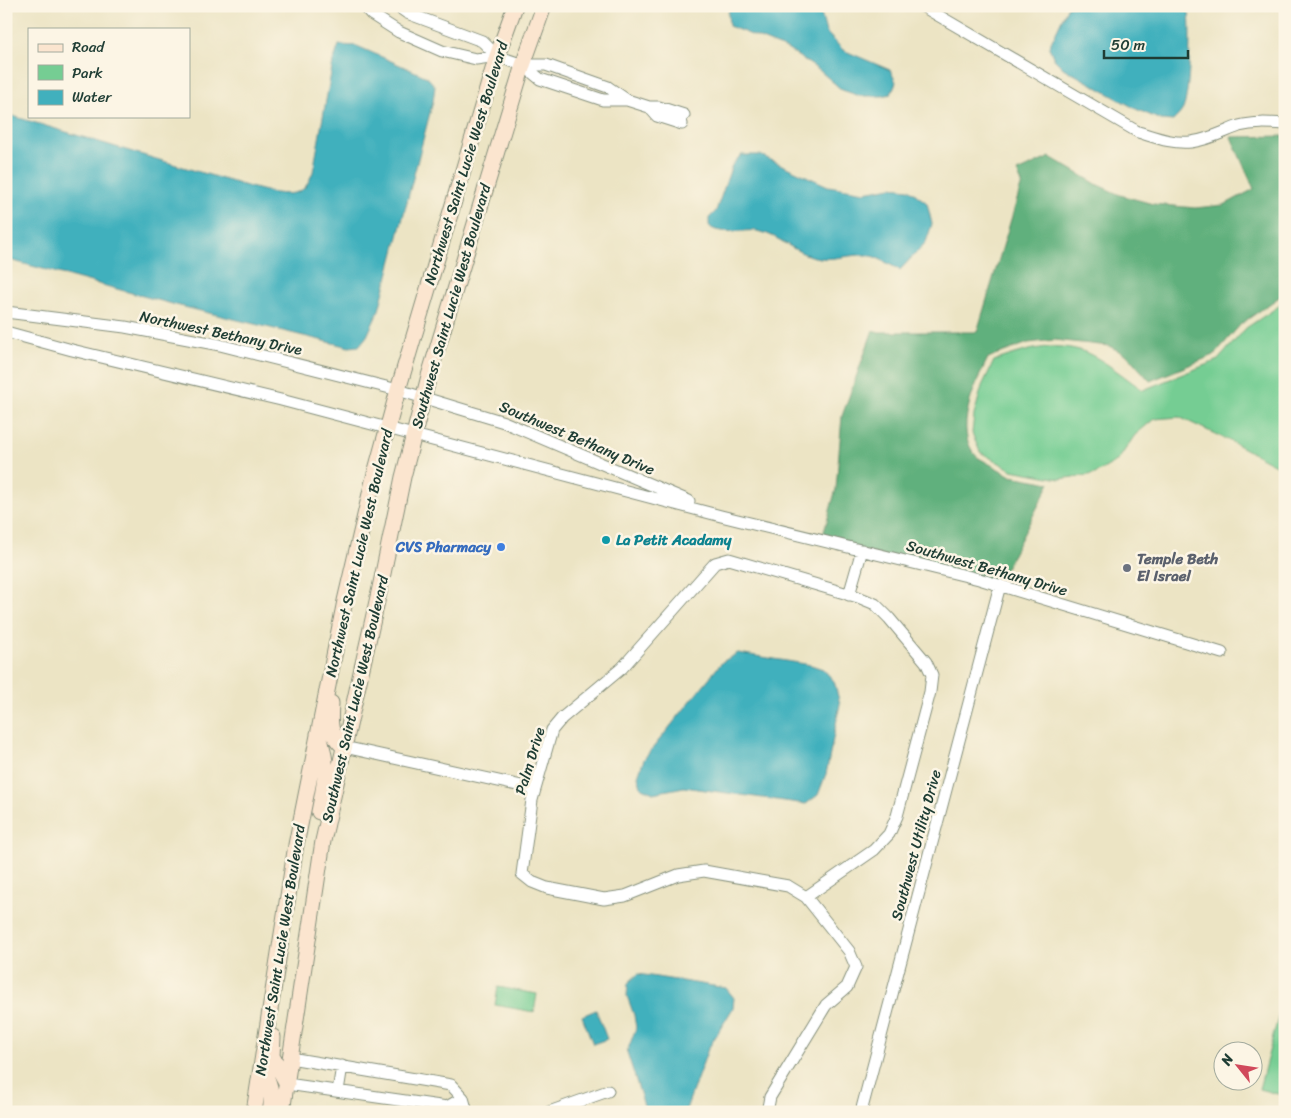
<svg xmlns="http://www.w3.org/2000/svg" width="1291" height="1118" font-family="Sriracha,sans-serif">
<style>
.green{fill:#75cd93;stroke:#4a8564}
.forest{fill:#60b07d;stroke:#407658}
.water{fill:#41b0bd;stroke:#307678}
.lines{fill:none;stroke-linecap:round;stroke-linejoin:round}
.minor-casing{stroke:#86907c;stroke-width:13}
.secondary-casing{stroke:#86907c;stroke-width:17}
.minor{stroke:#fff;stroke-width:11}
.secondary{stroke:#fbe5cf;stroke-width:15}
.culture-dot{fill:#0f9aa8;stroke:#fcf5e5;stroke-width:2}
.shop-dot{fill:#3f7fe0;stroke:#fcf5e5;stroke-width:2}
.worship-dot{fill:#6b7280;stroke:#fcf5e5;stroke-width:2}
.labels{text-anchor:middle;stroke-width:5;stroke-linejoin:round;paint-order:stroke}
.street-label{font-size:15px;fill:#1f3d34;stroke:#fcf5e5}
.culture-label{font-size:15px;font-weight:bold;fill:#0d838f;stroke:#fcf5e5;text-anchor:start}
.shop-label{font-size:15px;font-weight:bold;fill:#366cbe;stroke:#fcf5e5;text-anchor:end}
.worship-label{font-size:15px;font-weight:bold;fill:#5b616d;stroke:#fcf5e5;text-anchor:start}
</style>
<rect width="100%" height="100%" fill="#fcf5e5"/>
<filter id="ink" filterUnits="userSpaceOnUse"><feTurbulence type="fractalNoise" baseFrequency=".02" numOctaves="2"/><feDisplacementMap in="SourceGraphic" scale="10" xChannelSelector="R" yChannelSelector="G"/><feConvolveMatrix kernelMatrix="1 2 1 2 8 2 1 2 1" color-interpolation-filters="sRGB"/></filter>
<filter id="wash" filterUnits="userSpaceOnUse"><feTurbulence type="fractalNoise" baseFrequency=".0096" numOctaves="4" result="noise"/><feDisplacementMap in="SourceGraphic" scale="20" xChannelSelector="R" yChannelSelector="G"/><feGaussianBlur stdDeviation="1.12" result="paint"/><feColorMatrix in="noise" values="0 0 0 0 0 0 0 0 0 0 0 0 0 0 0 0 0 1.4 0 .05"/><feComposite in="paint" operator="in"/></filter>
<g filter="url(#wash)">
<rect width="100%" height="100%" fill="#ece4c4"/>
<!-- green -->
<path class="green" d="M1285,302V470L1228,440L1179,417L1154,419L1135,435L1118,460L1095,474L1060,479L1012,470L980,452L972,433L974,415L982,386L994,361C1023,351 1054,340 1085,352C1106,361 1124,377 1143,390L1218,360L1246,328Z
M498,987L537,994L534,1012L495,1005Z
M1285,992V1096L1259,1089Z"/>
<!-- forest -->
<path class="forest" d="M1285,136V293L1241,324L1214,355L1150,381L1127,355L1109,346L1055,340L1028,343L988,358C975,385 952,431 977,457L1011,476L1050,483L995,589L822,539L836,489L842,416L873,330L879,332H977L1022,183L1017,172L1050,157L1098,185L1120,195L1153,204L1195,208L1224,205L1254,189L1231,137Z"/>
<!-- water -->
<path class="water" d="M730,6H819L826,32L843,50L890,70L896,82L891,94L882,96H860L842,90L819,70L787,49L729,26L728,14Z
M1068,6C1093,6 1170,2 1189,12C1191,31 1190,93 1183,109C1181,113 1177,117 1173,121L1161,120L1136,109L1063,68L1054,59L1049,47Z
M339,45L357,46L427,77L435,86L433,101L379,310L367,336L359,346L349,347L176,305L6,259V114L243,185C259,189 294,202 306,186C309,182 311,176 313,172L333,62Z
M741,155H760L828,186L865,192L891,187L909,189L927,203L932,224L926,242L900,270C892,266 875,255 866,255C851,254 836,260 820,258C794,255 781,235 757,231C748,229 714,236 709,225C709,224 709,219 709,218L716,211L732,165Z
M738,653L811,665L823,669L834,681L840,704L826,774L818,795L806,804L684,787L653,793L641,787L638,776L644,759L722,662Z
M638,974L726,988L734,998L733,1008L708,1049L685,1112H646L627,1052L636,1028L634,1015L627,996L628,983Z
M596,1010L607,1039L593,1044L582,1016Z"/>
</g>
<g filter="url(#ink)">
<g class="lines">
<defs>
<path id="minor" d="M364,6L371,14L399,32L442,51L476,59L497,56L523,65L540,79L603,100H627L649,107H659L684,115
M397,6L407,13L482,41L497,56
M922,6L1138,132C1155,137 1172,144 1191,142C1208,140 1223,132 1239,126C1254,122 1269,123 1285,124
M523,65H546L608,87L627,100
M649,107L657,116L682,124
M6,312L125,327L220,345L398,390L504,422L689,501
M6,332L72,350L281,400L721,516L979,579L1222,653
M849,595L862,550
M344,747L535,789
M290,1058L451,1085L463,1098L467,1112
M287,1084L447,1107L463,1098
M338,1091L342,1066
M549,1112L608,1091
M767,1112L770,1097L826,1005L847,987L856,967L849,951L806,897L788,886L704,871L678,875L625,896L604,899L547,888L532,882L522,874L532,800L552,730L562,718L622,668L715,563L729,559L858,597L875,604L889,618L926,662L932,675L930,692L897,816L889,834L874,850L806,897
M861,1112L1000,585"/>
<path id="secondary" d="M331,703C330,723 328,733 344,747
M318,734C330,765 325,781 319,812
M273,1037L272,1056L287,1084
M262,1066C269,1083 274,1092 270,1112
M254,1112L296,845L345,601L373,481L398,390L497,56L515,6
M282,1112L323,841L380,588L403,477L429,376L523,65L544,6"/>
</defs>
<!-- minor casing -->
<use href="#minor" class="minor-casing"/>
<!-- secondary casing -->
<use href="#secondary" class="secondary-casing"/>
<!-- minor -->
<use href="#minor" class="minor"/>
<!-- secondary -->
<use href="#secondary" class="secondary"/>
</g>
</g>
<!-- markers -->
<circle class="culture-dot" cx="606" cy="540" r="5"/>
<circle class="shop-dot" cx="501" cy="547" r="5"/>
<circle class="worship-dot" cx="1127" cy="568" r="5"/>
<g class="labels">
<!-- street labels -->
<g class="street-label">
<text transform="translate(466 163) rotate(-73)" y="5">Northwest Saint Lucie West Boulevard</text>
<text transform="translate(451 306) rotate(-74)" y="5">Southwest Saint Lucie West Boulevard</text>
<text transform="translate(221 333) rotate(12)" y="5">Northwest Bethany Drive</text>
<text transform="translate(577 438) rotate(23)" y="5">Southwest Bethany Drive</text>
<text transform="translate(359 553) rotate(-77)" y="5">Northwest Saint Lucie West Boulevard</text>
<text transform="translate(987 568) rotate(16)" y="5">Southwest Bethany Drive</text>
<text transform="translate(355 699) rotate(-77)" y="5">Southwest Saint Lucie West Boulevard</text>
<text transform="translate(530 761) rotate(-73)" y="5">Palm Drive</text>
<text transform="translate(916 845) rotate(-75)" y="5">Southwest Utility Drive</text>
<text transform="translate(280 950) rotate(-81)" y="5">Northwest Saint Lucie West Boulevard</text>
</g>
<!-- culture labels -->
<g class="culture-label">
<text x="616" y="545">La Petit Acadamy</text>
</g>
<!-- shop labels -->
<g class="shop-label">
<text x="491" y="552">CVS Pharmacy</text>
</g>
<!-- worship labels -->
<g class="worship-label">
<text x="1137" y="564">Temple Beth<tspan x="1137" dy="17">El Israel</tspan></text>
</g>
</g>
<!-- margin -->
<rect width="1291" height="1118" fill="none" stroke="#fcf5e5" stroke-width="25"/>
<!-- legend -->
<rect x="28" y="28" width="162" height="90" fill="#fcf5e5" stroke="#a4ab9e"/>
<rect x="38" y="44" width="25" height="8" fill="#fbe5cf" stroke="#a4ab9e"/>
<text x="72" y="52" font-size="15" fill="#1f3d34">Road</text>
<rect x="38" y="65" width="25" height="15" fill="#75cd93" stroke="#a4ab9e"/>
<text x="72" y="78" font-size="15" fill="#1f3d34">Park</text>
<rect x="38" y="90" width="25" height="15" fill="#41b0bd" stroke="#a4ab9e"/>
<text x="72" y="102" font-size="15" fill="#1f3d34">Water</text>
<!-- north arrow -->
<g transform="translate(1238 1066) rotate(300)"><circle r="24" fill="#fcf5e5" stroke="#a4ab9e"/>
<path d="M0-4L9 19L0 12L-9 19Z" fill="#d1495b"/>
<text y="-8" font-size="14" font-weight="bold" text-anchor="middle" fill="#1f3d34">N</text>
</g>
<!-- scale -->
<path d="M1104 50v8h84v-8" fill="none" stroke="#1f3d34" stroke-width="2.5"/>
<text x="1111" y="50" font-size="15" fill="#1f3d34" stroke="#fcf5e5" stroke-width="4" paint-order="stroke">50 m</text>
</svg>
